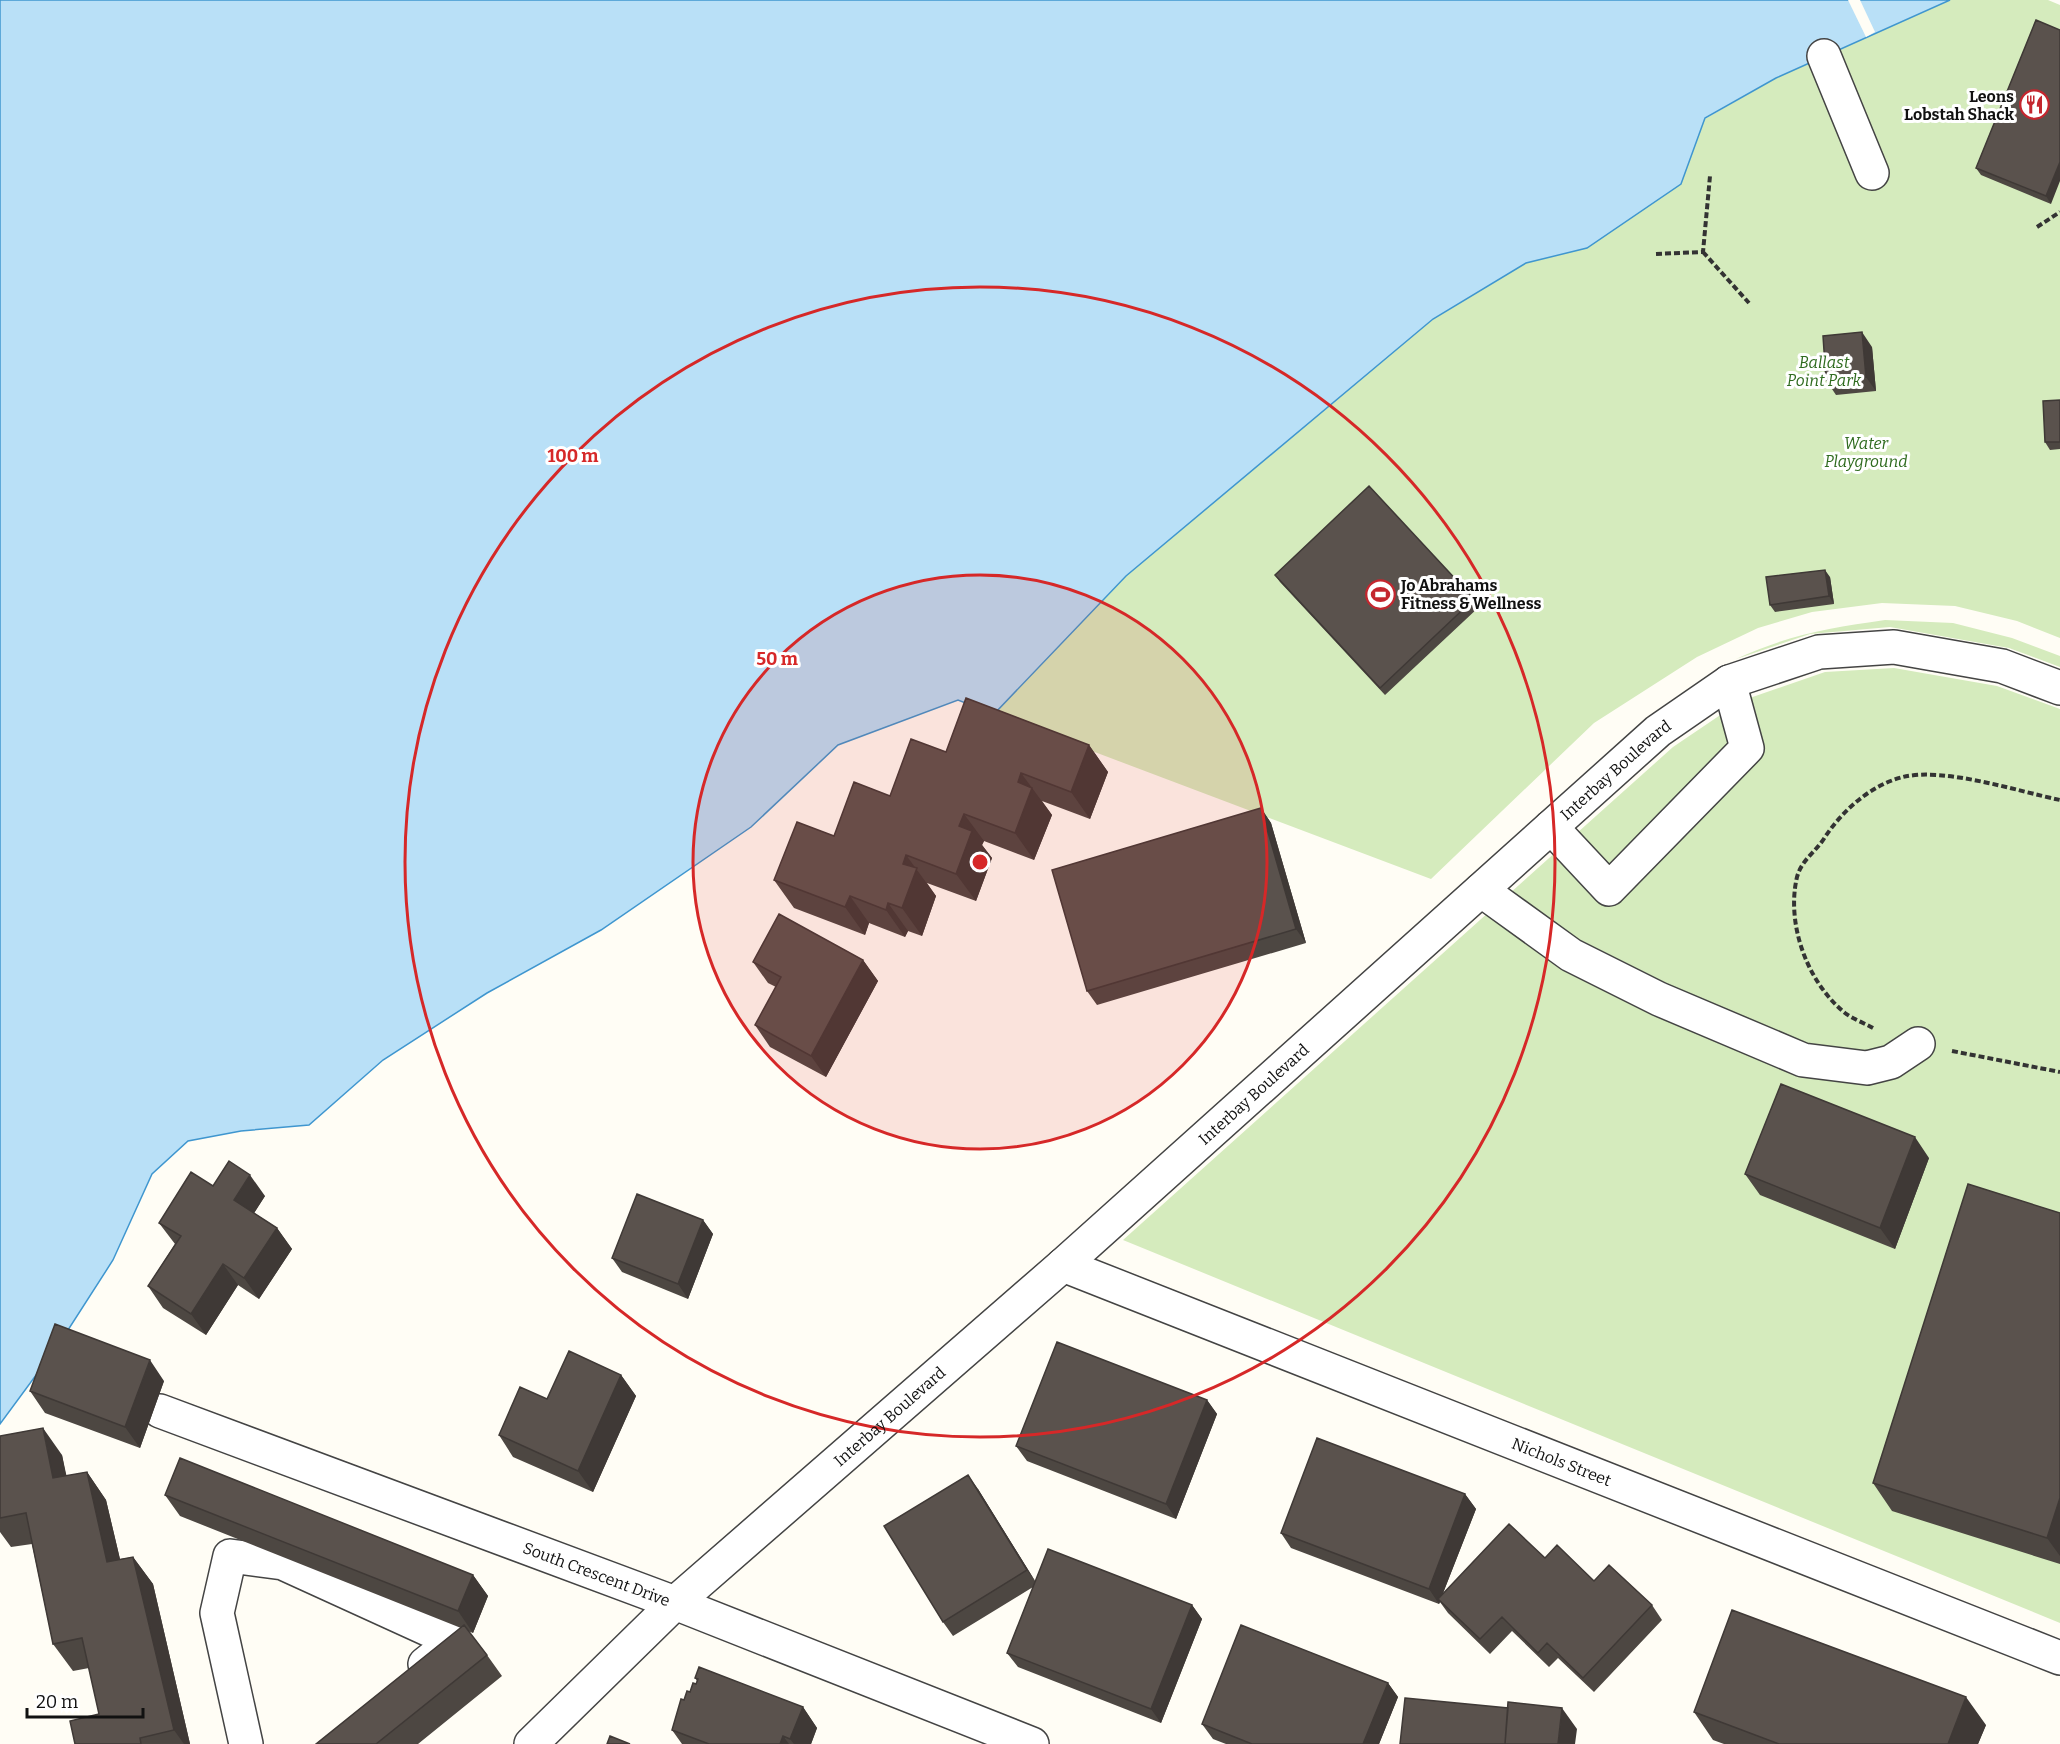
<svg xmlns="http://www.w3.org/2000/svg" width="2060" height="1744" font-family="Bitter,serif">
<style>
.green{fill:#d5ebbd}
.water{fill:#b9e0f7;stroke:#3f96cf;stroke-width:1.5}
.pier{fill:#fffdf5}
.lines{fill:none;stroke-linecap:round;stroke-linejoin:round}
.minor-casing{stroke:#444;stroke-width:36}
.path{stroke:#333;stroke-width:4;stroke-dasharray:6 3;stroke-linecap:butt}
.minor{stroke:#fff;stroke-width:33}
.wall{fill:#4d4742}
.shaded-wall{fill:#3f3936}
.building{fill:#5a524d;stroke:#3f3936;stroke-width:1.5}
.ring{fill:none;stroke:#d62828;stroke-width:3}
.labels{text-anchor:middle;stroke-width:6;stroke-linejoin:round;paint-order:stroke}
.poi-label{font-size:16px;font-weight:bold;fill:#111;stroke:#fff;text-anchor:end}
.park-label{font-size:16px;font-style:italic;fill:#2f6b1f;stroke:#fff}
.street-label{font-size:16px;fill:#111;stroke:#fff}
.centre{fill:#d62828;stroke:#fff;stroke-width:3}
.ring-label{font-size:18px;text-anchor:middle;font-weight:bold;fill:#d62828;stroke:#fff;stroke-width:6;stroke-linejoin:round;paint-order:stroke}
</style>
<rect width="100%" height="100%" fill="#fffdf5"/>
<!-- green -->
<path class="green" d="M1950,0H2048L2060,5V638L2017,621L1955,606L1882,603L1812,612L1758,628L1697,657L1594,723L1431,879L994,714L1126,576L1433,319L1526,263L1587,248L1705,119L1776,78Z
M1885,620L1953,623L2012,638L2060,656V667L2009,648L1890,627L1810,634L1736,659C1788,635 1829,628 1885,620Z
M1894,668L1997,686L2060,709V1623L1123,1240L1673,747L1741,701L1825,672Z"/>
<!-- water -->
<path class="water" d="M0,0H1950L1776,78L1705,118L1681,184L1587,248L1526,263L1433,319L1126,576L994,714L958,700L838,745L751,827L601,930L487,993L383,1060L309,1125L241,1131L188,1141L152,1174L113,1260L59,1344L0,1424Z"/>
<!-- pier -->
<path class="pier" d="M1848,0H1860L1875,32L1866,37Z"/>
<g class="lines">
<defs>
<g id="minor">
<path d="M1824,56L1872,173"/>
<path d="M1551,827L1609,889L1747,748L1729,682"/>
<path d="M1481,890L1571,955L1659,999L1803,1060L1867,1068L1891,1062L1918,1044"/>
<path id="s1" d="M1063,1265L2060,1658"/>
<path id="s2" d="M160,1411L675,1603L1032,1744"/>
<path d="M246,1744L217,1613L230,1556L283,1563L454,1641L425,1664"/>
<path id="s3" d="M531,1744L675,1603L1063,1265L1658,731L1729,682L1819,652L1894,647L2002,666L2060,688"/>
</g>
</defs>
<!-- minor casing -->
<use href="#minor" class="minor-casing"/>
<!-- path -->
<path class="path" d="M2037,227L2060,212
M1703,252L1749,303
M1656,254L1703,252L1710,176
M1873,1028C1864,1023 1853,1019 1845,1013C1807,982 1786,924 1797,877C1802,859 1816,852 1825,837C1843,810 1871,785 1903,777C1944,767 2017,791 2060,800
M1952,1051L2060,1072"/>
<!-- minor -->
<use href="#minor" class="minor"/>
</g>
<!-- wall -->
<path class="wall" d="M2036,20L2051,204L1981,175L1976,168Z
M1872,347L1876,391L1836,395L1826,380Z
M2060,400V449L2050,450L2045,442Z
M1275,575L1474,599L1479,607L1385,695L1280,582Z
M1830,577L1834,604L1775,612L1770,605Z
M1089,745L1108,772L1090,819L1042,801L1052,815L1034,860L984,841L982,845L992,858L976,901L927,883L936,896L922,936L908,931L905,937L869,923L865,935L794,908L774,880L890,796L946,752Z
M1261,808L1271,823L1306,943L1097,1005L1087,991Z
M863,960L878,981L826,1077L770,1047L755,1025L776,987L768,983L753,962Z
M1929,1158L1895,1249L1760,1195L1745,1174Z
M213,1186L265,1196L254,1213L277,1228L292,1249L259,1299L238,1285L206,1335L163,1308L148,1286L175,1244L159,1223Z
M2060,1213V1564L1892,1511L1873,1483Z
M703,1220L713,1234L688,1299L622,1272L612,1258Z
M621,1375L636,1396L593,1492L513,1457L499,1435L547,1399Z
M164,1381L140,1448L45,1413L30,1391Z
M1207,1400L1217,1414L1176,1519L1027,1461L1016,1446Z
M0,1436L62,1455L66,1476L87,1472L106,1500L120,1559L133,1557L153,1584L190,1744H75L99,1714L89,1668L73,1671L53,1644L32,1544L11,1547L0,1532Z
M978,1489L1035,1581L1192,1605L1202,1619L1161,1723L1018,1667L1007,1653L1033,1587L953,1636L943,1622Z
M1465,1494L1476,1509L1443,1593L1545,1558L1594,1581L1652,1605L1662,1620L1594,1692L1558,1658L1549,1667L1512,1631L1490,1654L1448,1613L1440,1602L1439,1604L1291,1548L1281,1533Z
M165,1495L473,1575L488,1596L473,1633L468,1631L487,1655L502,1676L418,1744H316L461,1628L180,1516Z
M695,1678L803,1707L817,1728L811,1744H682L672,1730L684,1700L696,1684L697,1681Z
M1388,1683L1398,1697L1379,1744H1226L1213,1739L1202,1724Z
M1694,1712L1986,1725L1978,1744H1724L1713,1740Z"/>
<!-- shaded-wall -->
<path class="shaded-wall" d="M2060,162V181L2051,204L2046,196Z
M1862,332L1872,347L1876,391L1866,377Z
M1825,570L1830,577L1834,604L1829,596Z
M1089,745L1108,772L1090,819L1071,792Z
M1021,773L1052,815L1034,860L1015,833L1018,782Z
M1261,808L1271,823L1306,943L1296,929Z
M964,814L984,841L982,845L992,858L976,901L956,874L959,826Z
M906,855L936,896L922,936L902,908L903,864Z
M850,896L869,923L865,935L845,907Z
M888,903L908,931L905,937L886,910Z
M863,960L878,981L826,1077L811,1056Z
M1915,1137L1929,1158L1895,1249L1880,1228Z
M250,1175L265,1196L249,1221L234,1200Z
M703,1220L713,1234L688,1299L678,1284Z
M277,1228L292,1249L259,1299L244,1278Z
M223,1264L238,1285L206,1335L191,1314Z
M150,1360L164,1381L140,1448L125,1427Z
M621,1375L636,1396L593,1492L578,1471Z
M1207,1400L1217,1414L1176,1519L1166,1504Z
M43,1428L62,1455L73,1506L53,1478Z
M87,1472L106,1500L127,1589L107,1562Z
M968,1475L978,1489L1037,1584L1027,1570Z
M1465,1494L1476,1509L1440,1601L1438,1599L1440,1602L1439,1604L1429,1589Z
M2060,1498V1556L2047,1538Z
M133,1557L153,1584L190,1744H184L174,1730Z
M473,1575L488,1596L473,1633L458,1611Z
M1192,1605L1202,1619L1161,1723L1151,1709Z
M1388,1683L1398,1697L1379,1744H1363Z
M1966,1697L1986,1725L1978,1744H1948Z
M803,1707L817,1728L811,1744H794L790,1739Z
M1562,1708L1577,1729L1575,1744H1558Z
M783,1736L789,1744H780Z"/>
<!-- building -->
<path class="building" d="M2036,20L2060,30V162L2046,196L1976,168Z
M1862,332L1866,377L1826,380L1823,336Z
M2060,400V442H2045L2043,401Z
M1369,486L1474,599L1380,688L1275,575Z
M1825,570L1829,596L1770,605L1766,577Z
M966,698L1089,745L1071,792L1021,773L1018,782L1032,788L1015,833L964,814L959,826L972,831L956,874L906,855L903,864L917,868L902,908L888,903L886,910L850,896L845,907L774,880L797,822L834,836L854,782L890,796L911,739L946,752Z
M1261,808L1296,929L1087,991L1052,870Z
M779,914L863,960L811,1056L755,1025L781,977L753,962Z
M1781,1084L1915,1137L1880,1228L1745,1174Z
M229,1161L250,1175L234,1200L277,1228L244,1278L223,1264L191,1314L148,1286L181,1236L159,1223L191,1172L213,1186Z
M1968,1184L2060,1213V1498L2047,1538L1873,1483Z
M637,1194L703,1220L678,1284L612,1258Z
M55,1324L150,1360L125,1427L30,1391Z
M1057,1342L1207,1400L1166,1504L1016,1446Z
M569,1351L621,1375L578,1471L499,1435L520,1387L547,1399Z
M43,1428L53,1478L87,1472L107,1562L133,1557L174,1730L140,1738L141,1744H75L70,1721L99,1714L82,1638L53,1644L26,1513L0,1518V1436Z
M1317,1438L1465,1494L1429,1589L1281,1533Z
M180,1458L473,1575L458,1611L165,1495Z
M968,1475L1027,1570L943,1622L884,1526Z
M1509,1524L1545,1558L1557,1545L1594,1581L1609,1565L1652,1605L1583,1678L1547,1643L1538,1653L1502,1617L1480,1639L1438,1599Z
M1048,1549L1192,1605L1151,1709L1007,1653Z
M1732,1610L1966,1697L1948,1744H1779L1694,1712Z
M464,1625L487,1655L376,1744H316Z
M1241,1625L1388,1683L1363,1744H1252L1202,1724Z
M699,1667L803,1707L790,1739L783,1736L780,1744H709L672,1730L681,1699L684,1700L687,1691L690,1692L693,1683L696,1684L698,1679L695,1678Z
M1405,1698L1508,1708L1505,1744H1400Z
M1508,1702L1562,1708L1558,1744H1505Z
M610,1736L630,1744H607Z"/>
<!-- distance rings -->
<circle cx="980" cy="862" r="287" fill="#d62828" fill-opacity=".12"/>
<g class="ring">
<circle cx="980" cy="862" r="287"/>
<circle cx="980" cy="862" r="575"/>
</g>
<!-- icons -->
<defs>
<symbol id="restaurant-ring" viewBox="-11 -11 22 22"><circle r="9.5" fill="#fff" stroke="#c4262e" stroke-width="1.5"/><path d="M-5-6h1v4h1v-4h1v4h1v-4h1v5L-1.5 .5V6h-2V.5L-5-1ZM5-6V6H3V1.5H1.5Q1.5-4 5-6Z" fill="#c4262e"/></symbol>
<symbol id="stadium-ring" viewBox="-11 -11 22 22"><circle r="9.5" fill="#fff" stroke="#c4262e" stroke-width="1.5"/><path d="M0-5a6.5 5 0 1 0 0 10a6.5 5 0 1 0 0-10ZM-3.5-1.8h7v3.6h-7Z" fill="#c4262e"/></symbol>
</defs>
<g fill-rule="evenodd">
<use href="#restaurant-ring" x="2018" y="88" width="33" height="33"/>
<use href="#stadium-ring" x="1364" y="578" width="33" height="33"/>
</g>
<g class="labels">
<!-- poi labels -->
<g class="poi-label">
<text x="2014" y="102">Leons<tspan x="2014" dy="18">Lobstah Shack</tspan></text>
<text x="1401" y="591" text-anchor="start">Jo Abrahams<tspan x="1401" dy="18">Fitness &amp; Wellness</tspan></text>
</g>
<!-- park labels -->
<g class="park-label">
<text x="1824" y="368">Ballast<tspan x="1824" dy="18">Point Park</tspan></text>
<text x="1866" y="449">Water<tspan x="1866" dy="18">Playground</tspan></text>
</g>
<!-- street labels -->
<g class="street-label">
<text dy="6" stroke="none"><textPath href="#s3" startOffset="1458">Interbay Boulevard</textPath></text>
<text dy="6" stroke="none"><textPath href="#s3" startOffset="972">Interbay Boulevard</textPath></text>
<text dy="6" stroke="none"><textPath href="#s3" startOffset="486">Interbay Boulevard</textPath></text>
<text dy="6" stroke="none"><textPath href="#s1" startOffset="536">Nichols Street</textPath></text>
<text dy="6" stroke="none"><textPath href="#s2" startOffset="466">South Crescent Drive</textPath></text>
</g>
</g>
<circle cx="980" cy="862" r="9" class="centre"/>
<g class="ring-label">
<text x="573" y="462">100 m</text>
<text x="777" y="665">50 m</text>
</g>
<!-- scale -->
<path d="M27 1708v9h116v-9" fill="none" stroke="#111111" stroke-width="3"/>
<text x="36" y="1708" font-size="18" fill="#111111" stroke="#ffffff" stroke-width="4.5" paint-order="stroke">20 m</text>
</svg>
